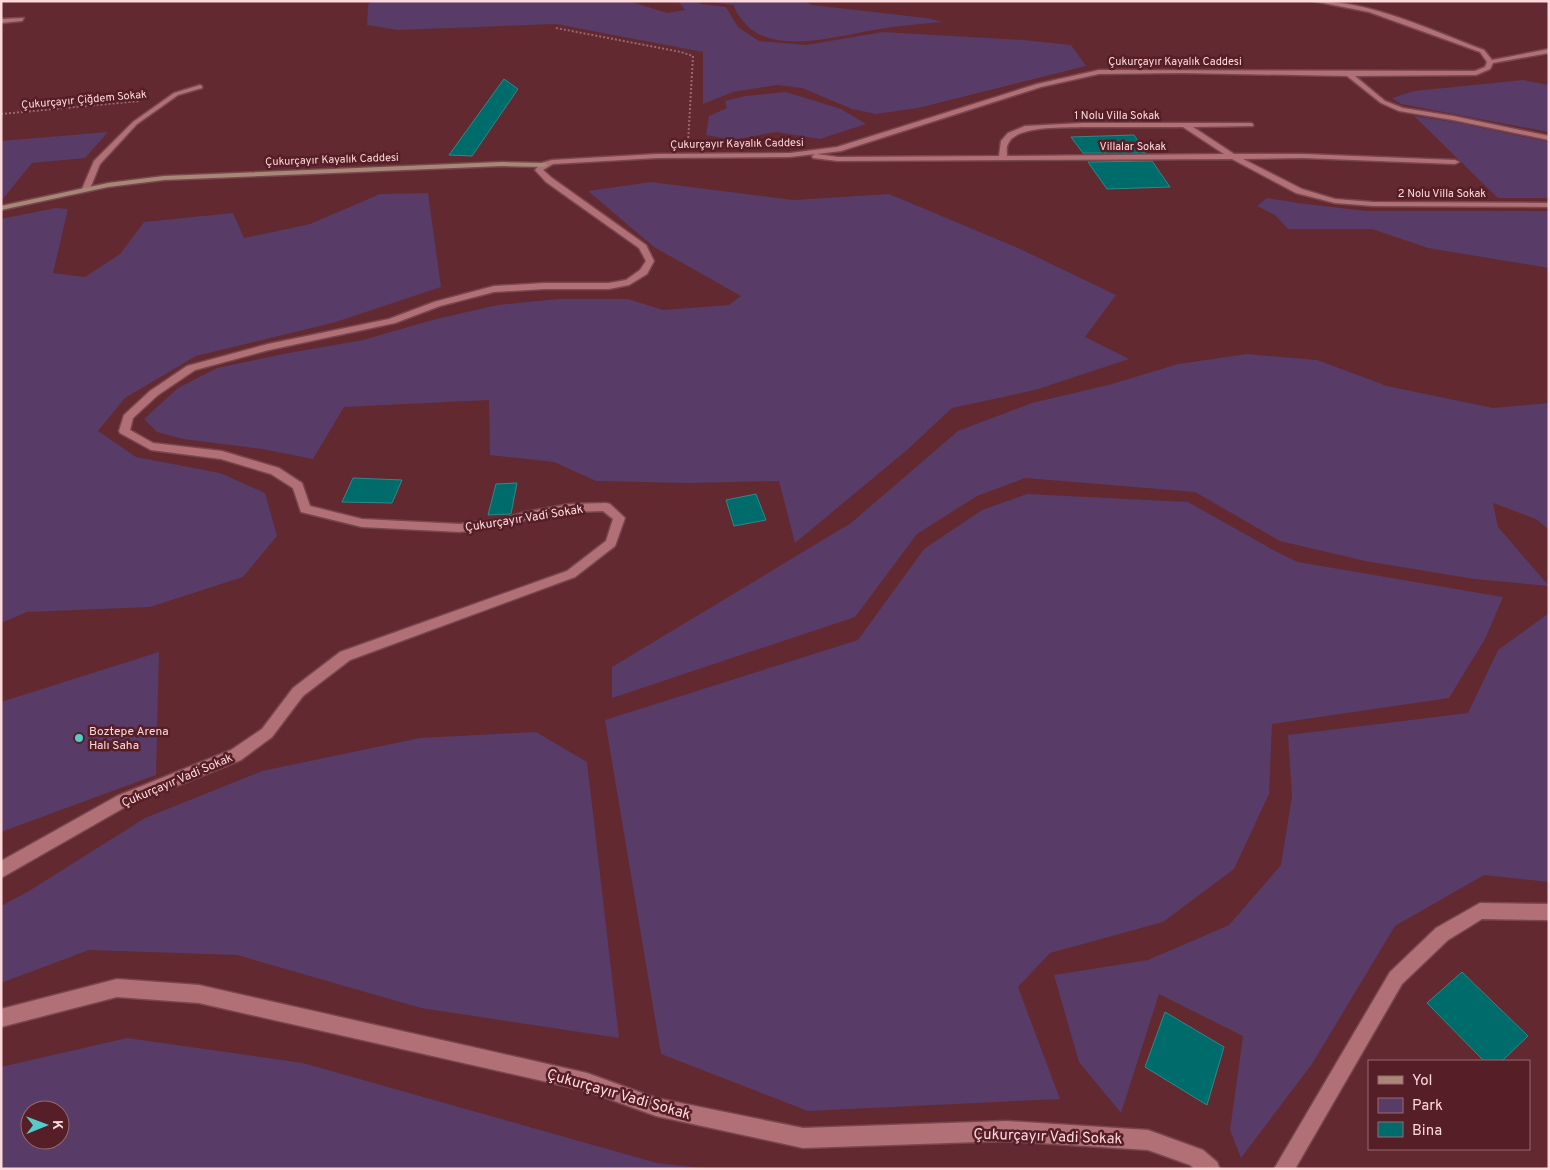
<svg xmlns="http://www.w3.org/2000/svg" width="1550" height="1170" font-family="Overpass,sans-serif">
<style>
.green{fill:#583b66;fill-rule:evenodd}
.building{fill:#006b6b;stroke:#308989}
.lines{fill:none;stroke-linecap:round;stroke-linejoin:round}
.street-casing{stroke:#78464e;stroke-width:3}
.secondary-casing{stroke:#78464e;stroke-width:3}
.path{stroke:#99676d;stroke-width:2;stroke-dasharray:2 2;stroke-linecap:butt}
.street{fill:#b17075;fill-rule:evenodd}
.secondary{fill:#a88777;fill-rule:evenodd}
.poi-dot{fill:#52cdcc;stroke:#561e26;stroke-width:2}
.labels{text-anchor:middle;stroke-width:5;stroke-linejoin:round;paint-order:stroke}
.far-street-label{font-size:11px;fill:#fed9db;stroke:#561e26}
.street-label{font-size:12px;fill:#fed9db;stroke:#561e26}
.poi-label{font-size:12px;fill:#fed9db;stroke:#561e26;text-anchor:start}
.near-street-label{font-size:15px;fill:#fed9db;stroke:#561e26}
</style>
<rect width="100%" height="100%" fill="#622930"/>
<!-- green -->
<path class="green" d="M371,1H629L667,13L685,10L679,2L680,1H699L701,4L726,7L738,27L759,41L806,45L883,32L1024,40L1071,45L1086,66L918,108L876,114L852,109L802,88L777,85L733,92L703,104V52L556,24L398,30L367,25L368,5Z
M701,1H804L812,5L926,18L943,22C920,24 897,26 874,30C836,36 771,57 743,21C739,16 735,11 734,5Z
M1523,80L1549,85V132L1401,104L1392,98L1414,91Z
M786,92L841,109L866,124L820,139L776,132L733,140L706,135L709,116L727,108L725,101L745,96Z
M1414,116L1459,123L1549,142V198H1498Z
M108,132L85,158L32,163L1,201V141Z
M651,182L793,200L889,194L1018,248L1116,295L1085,337L1129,359L1035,390L952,408L907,450L795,543L779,481L689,483L596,481L554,462L490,455L489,400L344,407L313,459L262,449L183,439L157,432L144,419L178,388L217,368L283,354L363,340L436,319L498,305L558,299H628L663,310L729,305L741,296L654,247L588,191Z
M428,193L441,287L336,322L196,356L125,398L98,431L136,457L220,473L265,493L277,536L243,577L150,607L27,612L1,623V219L55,208L68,209L53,273L85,277L120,254L144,222L233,213L244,238L310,224L380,194Z
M1267,198L1298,203L1366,211H1549V268L1428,248L1372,229H1288L1275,215L1257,206Z
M1247,354L1317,360L1387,386L1493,408L1549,403V530L1536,519L1493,503L1498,527L1549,586L1474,579L1365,561L1280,541L1195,492L1025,478L977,496L917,534L855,617L612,698V667L851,523L958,431L1032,403L1112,384L1178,364Z
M1027,494L1188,502L1277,552L1298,562L1503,597L1485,639L1449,698L1272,724L1269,794L1234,869L1163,922L1050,953L1018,987L1060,1099L808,1111L661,1054L605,720L858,640L924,549L982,510Z
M1549,613V882L1484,875L1395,926L1312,1064L1241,1158L1230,1130L1243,1036L1159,994L1121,1113L1079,1062L1054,975L1148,960L1229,925L1281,865L1292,796L1288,735L1468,713L1498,650Z
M159,652L156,775L1,832V702Z
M536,732L587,762L619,1038L421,1008L237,955L89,950L1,983V906L29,891L145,818L262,771L420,738Z
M127,1038L303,1063L657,1163L711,1169H1V1067ZM30,1110H60V1140H30Z"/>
<!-- building -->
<path class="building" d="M504,79L518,89L472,156L449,155Z
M1134,135L1146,153H1083L1071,137Z
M1152,161L1170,187L1107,189L1088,162Z
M353,478L402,480L392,503L342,502Z
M517,483L511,514L488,515L496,484Z
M756,494L766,520L734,526L726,500Z
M1462,972L1528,1036L1502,1061H1484L1427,1003Z
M1165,1012L1224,1047L1207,1105L1145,1067Z"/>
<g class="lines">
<defs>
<path id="street" d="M1313,1C1372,1 1430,30 1484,50L1492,60L1549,49V53L1493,63L1490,69L1476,75L1355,76L1385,101L1403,108L1453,116L1549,136V140L1453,120L1399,111L1381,103L1347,76L1182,73L1099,74L1041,87L841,151L817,154L838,157L999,156L1001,141L1008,133L1025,126L1083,123H1251L1253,124V126L1193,127L1234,154H1303L1455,160L1459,162L1455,164L1303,158L1243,159L1302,189L1335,199L1373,202L1549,203V207L1373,206L1335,203L1296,193L1232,159L838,161L813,158L812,156L815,154L790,157L657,158L553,164L543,170L552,178L646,245L654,261L647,274L629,285L609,289H545L494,292L440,306L395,323L269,350L195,370L158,395L133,418L130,430L153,443L222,451L279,468L302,483L310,506L362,519L460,524L505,518L525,512L570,504L606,503L610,504L625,518L615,546L575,577L350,660L303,696L272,737L241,760L127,806L1,878V861L117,796L231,750L262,729L293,688L340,652L567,571L606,541L613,519L603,511L570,512L525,520L505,526L460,532L362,527L301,512L293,488L271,474L221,459L151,450L120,433L119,431L124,415L150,391L187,366L268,344L389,319L434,302L494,286L545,283H609L626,280L640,270L646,261L639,248L546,182L535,170L541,163L552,160L657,154L790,153L837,147L1037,84L1099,70L1475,71L1485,67L1487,62L1480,52L1369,12ZM1083,127H1183L1224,154L1007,156C1007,152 1006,147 1008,144C1015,125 1066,128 1083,127Z
M24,18L22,21L1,23V19Z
M200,85L202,86V88L178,95L137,124L100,164L89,191H83L82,189L94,161L133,122L174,93Z
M1480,903L1549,904V920L1482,919L1448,940L1402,984L1295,1169H1274L1390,972L1436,928Z
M117,979L199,985L587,1073L656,1098L803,1128L1007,1121L1148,1130L1203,1150L1217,1162L1220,1169H1195L1190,1165L1148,1150L1007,1141L803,1148L656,1116L587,1091L199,1003L117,997L1,1027V1009Z"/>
<path id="secondary" d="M502,162L544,163L548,165L544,167L502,166L164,180L108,187L1,210V206L108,183L164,176Z"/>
</defs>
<!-- street casing -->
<use href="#street" class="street-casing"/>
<!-- secondary casing -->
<use href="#secondary" class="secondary-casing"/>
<!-- path -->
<path class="path" d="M556,28L681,52L693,56L688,143
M1,114L140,101"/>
<!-- street -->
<use href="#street" class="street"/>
<!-- secondary -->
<use href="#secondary" class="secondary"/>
</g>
<!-- markers -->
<circle class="poi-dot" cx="79" cy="738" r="5"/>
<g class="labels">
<!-- far-street labels -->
<g class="far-street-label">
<text x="1175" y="65">Çukurçayır Kayalık Caddesi</text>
<text transform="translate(84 99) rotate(-5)" y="4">Çukurçayır Çiğdem Sokak</text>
<text x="1117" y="119">1 Nolu Villa Sokak</text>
<text transform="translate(737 143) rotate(-1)" y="4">Çukurçayır Kayalık Caddesi</text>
<text x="1133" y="150">Villalar Sokak</text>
<text transform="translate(332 159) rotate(-2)" y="4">Çukurçayır Kayalık Caddesi</text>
<text x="1442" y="197">2 Nolu Villa Sokak</text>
</g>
<!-- street labels -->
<g class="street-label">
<text transform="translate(524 518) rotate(-9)" y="4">Çukurçayır Vadi Sokak</text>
<text transform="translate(177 780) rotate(-23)" y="4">Çukurçayır Vadi Sokak</text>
</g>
<!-- poi labels -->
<g class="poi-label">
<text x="89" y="735">Boztepe Arena<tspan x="89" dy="14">Halı Saha</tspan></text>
</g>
<!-- near-street labels -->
<g class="near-street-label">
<text transform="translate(619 1094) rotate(16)" y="5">Çukurçayır Vadi Sokak</text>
<text transform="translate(1048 1136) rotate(2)" y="5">Çukurçayır Vadi Sokak</text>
</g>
</g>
<!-- border -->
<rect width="1550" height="1170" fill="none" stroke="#fed9db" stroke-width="5"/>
<!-- legend -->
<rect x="1368" y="1060" width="162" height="90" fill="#561e26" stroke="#99696e"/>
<rect x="1378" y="1076" width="25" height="8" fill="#a88777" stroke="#99696e"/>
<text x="1412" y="1085" font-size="15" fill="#fed9db">Yol</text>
<rect x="1378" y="1098" width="25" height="15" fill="#583b66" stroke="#99696e"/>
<text x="1412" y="1110" font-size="15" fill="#fed9db">Park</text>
<rect x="1378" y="1122" width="25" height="15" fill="#006b6b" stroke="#99696e"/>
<text x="1412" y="1135" font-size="15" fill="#fed9db">Bina</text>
<!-- north arrow -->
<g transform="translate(45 1125) rotate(89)"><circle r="24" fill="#561e26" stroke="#99696e"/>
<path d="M0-4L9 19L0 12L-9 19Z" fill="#52cdcc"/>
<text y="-8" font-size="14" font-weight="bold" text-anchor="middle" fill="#fed9db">K</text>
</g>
</svg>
